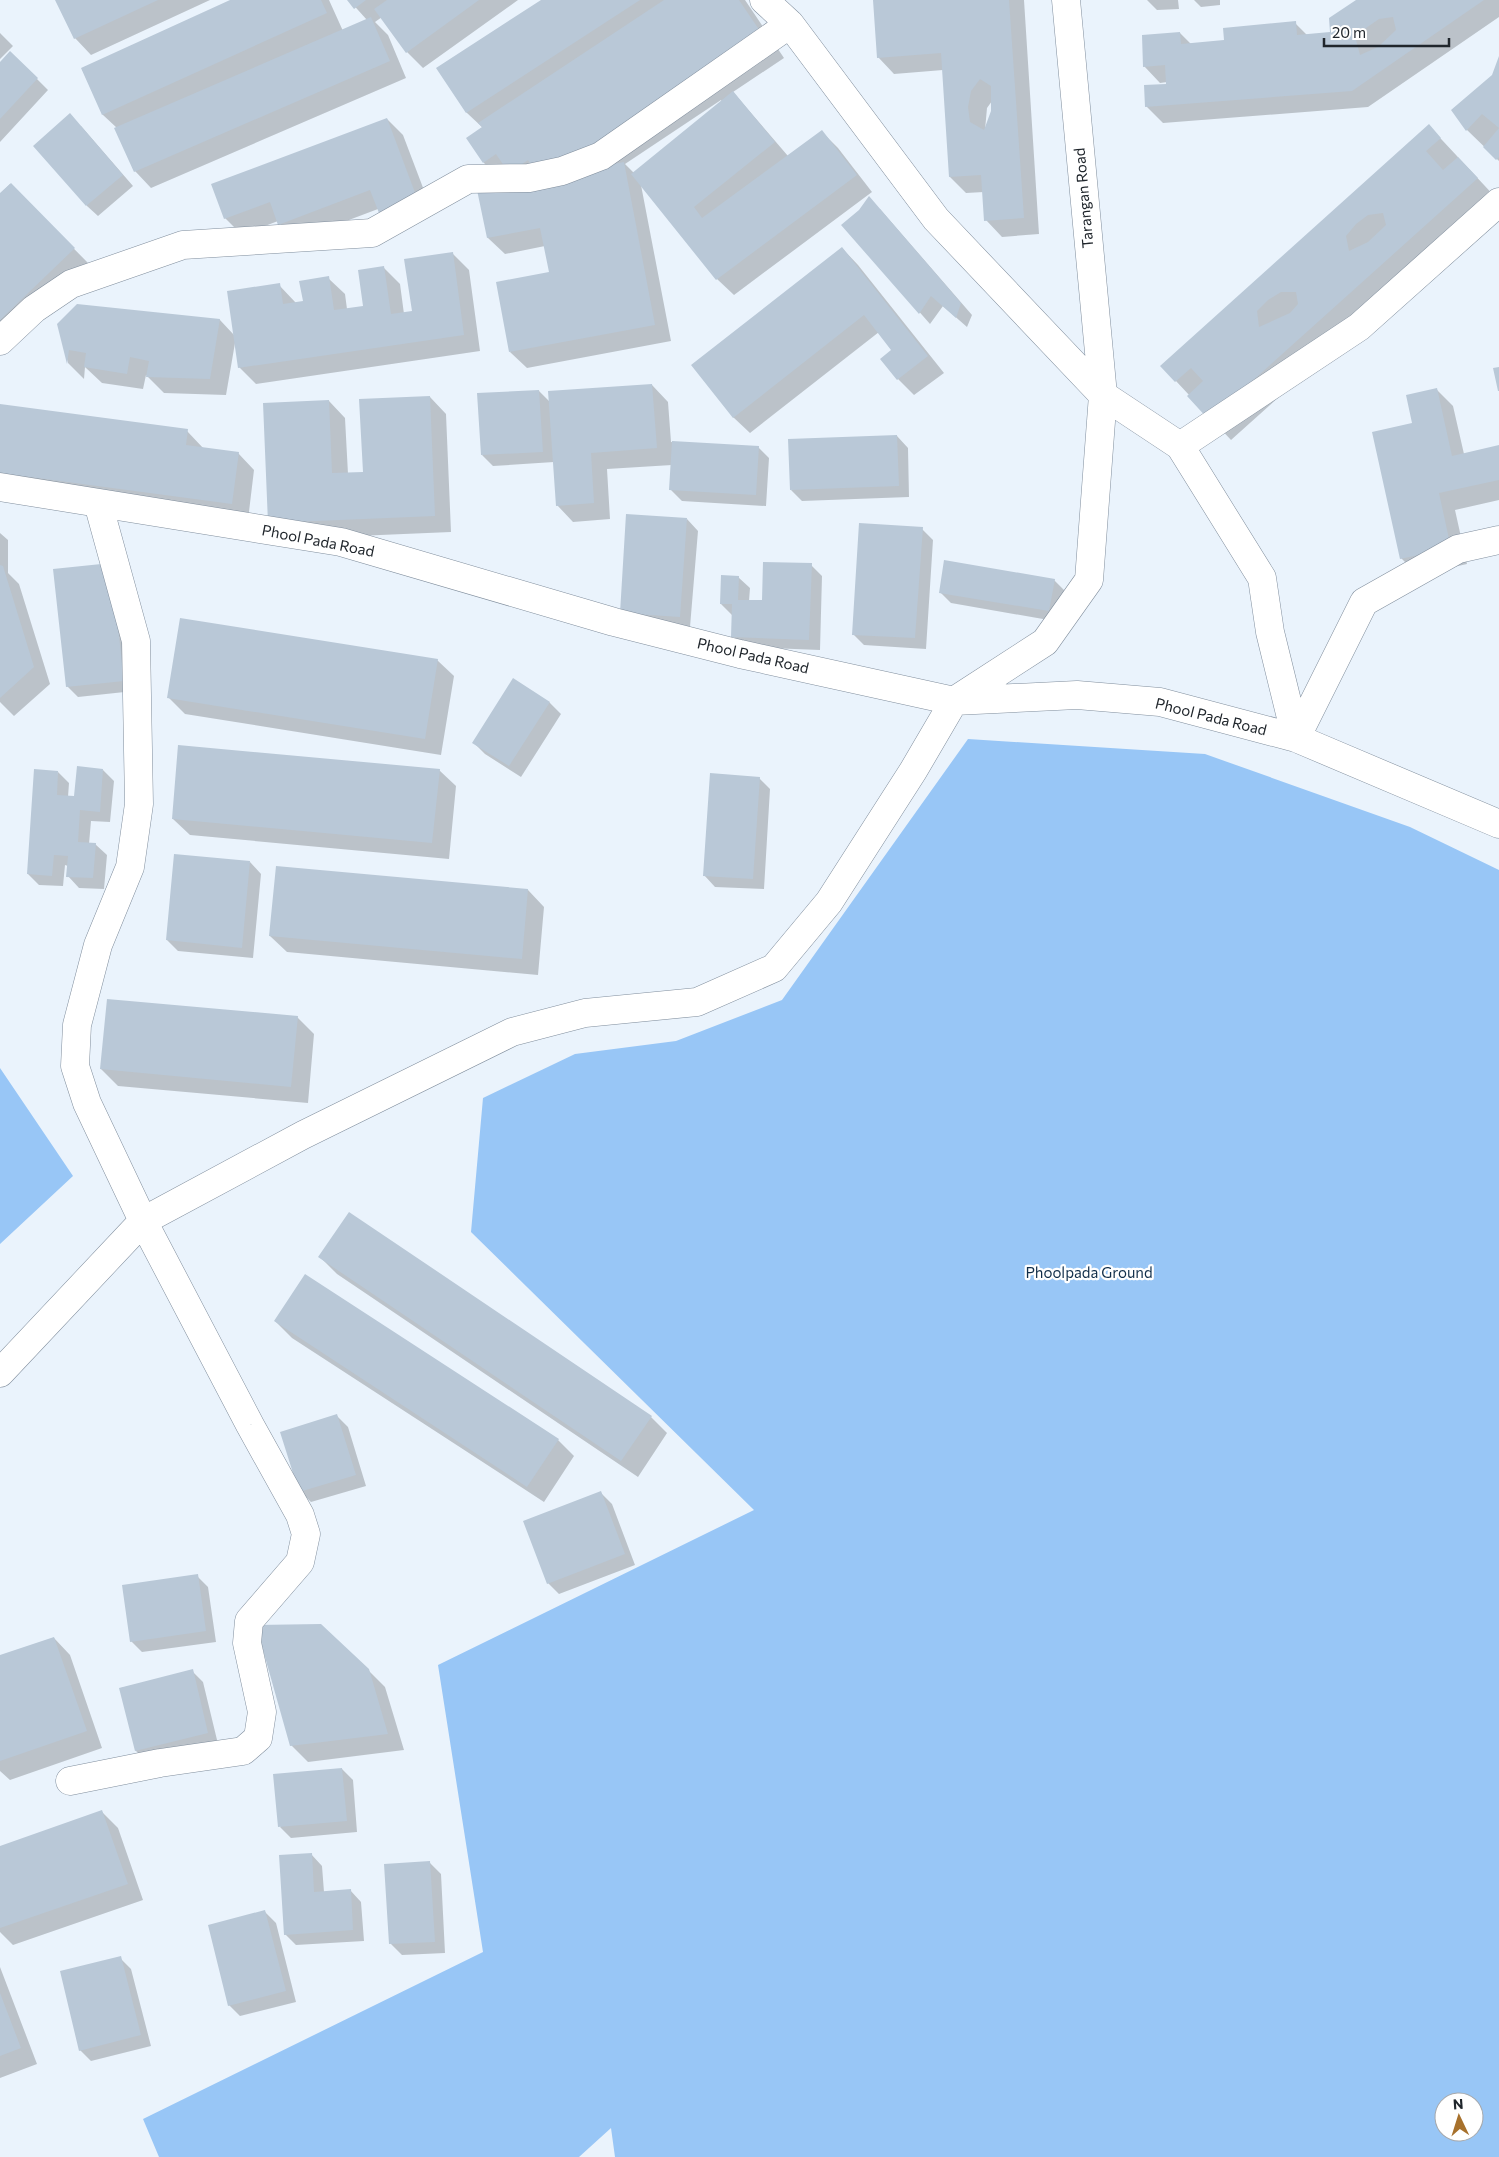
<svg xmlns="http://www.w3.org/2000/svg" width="1499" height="2157" font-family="Commissioner,sans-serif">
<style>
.green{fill:#98c6f6;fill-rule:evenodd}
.shadow{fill:#0003;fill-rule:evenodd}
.building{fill:#b9c8d7;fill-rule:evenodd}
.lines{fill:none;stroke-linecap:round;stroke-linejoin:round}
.minor-casing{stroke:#808e9d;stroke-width:29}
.minor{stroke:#fff;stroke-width:28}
.labels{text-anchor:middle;stroke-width:4.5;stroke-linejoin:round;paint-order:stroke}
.street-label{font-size:15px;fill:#20262c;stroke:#fff}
.park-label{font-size:15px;fill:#102e4a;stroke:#fff}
</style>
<rect width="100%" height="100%" fill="#eaf3fc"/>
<!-- green -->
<path class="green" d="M968,739L1205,754L1410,827L1499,870V2157H615L611,2128L579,2157H159L143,2119L483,1952L438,1665L754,1510L471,1232L483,1098L575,1054L676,1041L782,1000ZM1444,2102H1474V2132H1444Z
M0,1068L73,1176L0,1244Z"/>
<!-- shadow -->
<path class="shadow" d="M57,0H210L91,55L75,38Z
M233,0H329L343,31L367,20L349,0H518L423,68L407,52L382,17L375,22L388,35L406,78L151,188L135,171L117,128L103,115L82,69Z
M543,0H745L784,58L733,92L788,156L822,132L838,148L872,192L734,295L717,279L641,185L671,341L527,368L510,352L550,273L545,246L505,254L488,238L479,191L505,184L484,163L483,128L467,113L438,69ZM721,100L722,102L634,173L625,164Z
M874,0H1024L1039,234L1002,237L986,220L984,192L966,193L950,177L943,70L894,74L878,57ZM992,101V111L985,130L987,108Z
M1147,0H1178L1179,9L1157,10Z
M1194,0H1220V5L1201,7Z
M1358,0H1499V17L1368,107L1163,123L1146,106L1167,85V82L1160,83L1144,66L1180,33L1191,44L1225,42L1295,23L1307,35L1331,33Z
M0,33L13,46L0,59Z
M1499,59V161L1467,130L1452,110L1493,76Z
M0,64L37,79L48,90L0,142Z
M387,119L403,135L433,214L396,229L378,209L296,240L278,221L242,235L225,218Z
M81,126L133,186L98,216L87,206Z
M1429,126L1498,200L1231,440L1162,366Z
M10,184L90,265L0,353V194Z
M880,209L972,315L967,327L943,306L930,324L843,225Z
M842,248L858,265L944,373L914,395L898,379L893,350L879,332L750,433L733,417Z
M452,253L469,270L480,351L256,384L239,367L235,343L226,395L164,393L146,375L143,389L102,383L85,367L84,379L68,363L58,324L220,320L234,335L279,285L296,303L304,302L328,278L345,294L347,309L365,307L384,268L400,284L404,314L413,313Z
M652,385L668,402L671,442L758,447L769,458L766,506L682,501L671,490L672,465L607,469L610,519L573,522L557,505L554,462L493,466L482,455L539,391L550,402Z
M1436,389L1453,406L1464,454L1499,446V500L1455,510L1467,564L1418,575L1401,558L1413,424Z
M430,397L446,414L451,532L286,539L329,401L345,418L348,474L364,473Z
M0,405L187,431L204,449L238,453L254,470L248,520L0,487Z
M897,436L908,448L909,497L802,501L791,490Z
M687,519L698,531L690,627L632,623Z
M922,529L933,540L926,649L864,645L853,634Z
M0,533L8,540V573L19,584L50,684L14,716L0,702Z
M111,564L134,691L78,697L67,686Z
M811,565L822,576L820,650L744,647L733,636L732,615L721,604L738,577L750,588L749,601H763Z
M1054,580L1065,591L1060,622L951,603L940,592Z
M437,660L454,676L441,755L185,714L169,698Z
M514,680L550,703L561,714L521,777L485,754L474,743Z
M103,770L114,781L110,822L91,821L89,844H95L107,855L104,889L79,888L68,876V866L65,865L63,886L39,885L28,874L58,772L69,783L68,797H76Z
M439,770L456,786L449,859L190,835L173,819Z
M759,778L770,789L764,889L715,887L704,875Z
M250,862L261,874L253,958L178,951L167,940Z
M528,890L544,907L538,975L287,952L270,936Z
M297,1017L314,1034L308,1103L118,1086L101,1069Z
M320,1257L651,1417L667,1433L638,1477L337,1274Z
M275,1321L558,1440L574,1456L544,1502L292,1338Z
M337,1416L348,1427L366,1486L311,1502L300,1491Z
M601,1493L612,1504L635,1565L559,1594L548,1583Z
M197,1576L208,1587L216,1642L142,1652L131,1641Z
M54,1638L70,1655L102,1748L10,1780L0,1771V1656Z
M368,1670L385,1687L404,1750L308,1762L291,1745Z
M192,1671L203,1682L218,1744L148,1762L136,1751L121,1688Z
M342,1769L353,1780L357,1832L291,1838L280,1827Z
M102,1812L118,1828L143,1900L13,1945L0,1932V1847Z
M311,1854L322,1866L324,1892L350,1890L361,1902L364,1941L296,1945L285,1934Z
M430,1863L441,1874L445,1953L402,1955L391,1944L386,1865Z
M265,1912L276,1923L296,2002L240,2016L229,2005Z
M120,1958L131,1969L151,2046L91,2061L80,2050Z
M0,1967L37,2064L0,2078Z"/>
<!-- building -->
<path class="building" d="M55,0H158L74,39Z
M230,0H321L327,13L102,115L81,68Z
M347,0H366L354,9Z
M387,0H479L406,53L374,9Z
M541,0H640L466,113L436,68Z
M664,0H739L764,37L587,154L537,173L528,160L509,173L496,154L483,163L466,138L482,127L478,123Z
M873,0H1009L1024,218L984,221L981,175L949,177L941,53L877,58ZM980,79L991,86V111L984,130L970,122L968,107L971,91Z
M1356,0H1484L1352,91L1145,107L1144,85L1166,84L1165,65L1143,67L1142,35L1180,32L1181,44L1224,40L1223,28L1296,21L1297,35L1330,32L1329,18ZM1393,17L1396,30L1378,47L1360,55L1356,40L1366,28L1379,19Z
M371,17L390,61L134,172L114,128Z
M10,51L38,78L0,119V62Z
M1499,56V128L1482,114L1466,131L1451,110L1492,75Z
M733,91L775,142L694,207L702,218L822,130L857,175L716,280L631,174Z
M70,113L123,175L86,206L33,146Z
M387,118L417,198L379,213L370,190L278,225L270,202L224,219L211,184Z
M1429,124L1441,138L1426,151L1443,170L1458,157L1478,178L1209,420L1187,396L1203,381L1191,368L1175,382L1160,366ZM1383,213L1386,225L1368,242L1349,251L1346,236L1356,224L1368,215ZM1281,292H1296L1298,304L1290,313L1259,327L1257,311L1268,300Z
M1499,128V157L1496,160L1483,147Z
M624,162L655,325L509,352L496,282L549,272L540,228L487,238L477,190Z
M11,183L75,248L0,320V193Z
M869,196L961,303L956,318L931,296L919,314L841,225L859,210Z
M842,247L928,356L897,380L880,359L891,350L864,315L733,418L691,365Z
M453,252L464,335L238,368L227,291L280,283L283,304L303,301L299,281L329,276L334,310L363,306L358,270L384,266L391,314L412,311L404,259Z
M77,304L220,319L210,379L146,377L149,361L130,357L127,374L84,367L86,353L69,350L67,364L57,324Z
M1499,367V391H1498L1493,368Z
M652,384L657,448L591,453L594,503L556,506L548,391Z
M1437,388L1452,456L1499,445V480L1439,493L1451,548L1400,559L1372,432L1412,423L1406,395Z
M539,390L543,452L481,455L477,393Z
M430,396L435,516L268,523L263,403L329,400L332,473L363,472L359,399Z
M0,404L188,429L186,445L239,452L232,504L0,473Z
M897,435L899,486L790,490L788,439Z
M672,441L759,446L756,495L669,490Z
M626,514L687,518L680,617L620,613Z
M859,523L923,527L915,638L852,635Z
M944,560L1055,579L1049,611L939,593Z
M763,562L812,563L809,640L731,637L732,604H720L721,575L739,576L738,600H762Z
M111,563L124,681L66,687L53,569Z
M0,565L3,566L34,667L0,698Z
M180,618L438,659L425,739L167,698Z
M513,678L550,702L509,766L472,743Z
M178,745L440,769L432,843L172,819Z
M77,766L103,769L100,812L80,810L78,842L96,843L93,878L66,877L68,856L54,855L52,876L27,874L34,769L58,771L57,795L74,796Z
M710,773L760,777L753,879L703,876Z
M174,854L250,861L242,948L166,940Z
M276,866L528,889L522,959L269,936Z
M107,999L298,1016L291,1087L100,1069Z
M349,1212L652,1416L621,1461L318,1257Z
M305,1274L559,1439L527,1487L274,1321Z
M337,1414L356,1475L299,1492L280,1432Z
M601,1491L625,1554L547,1584L523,1521Z
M198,1574L206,1631L130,1642L122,1585Z
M321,1624L369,1669L388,1734L290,1746L256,1625Z
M54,1637L87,1731L0,1761V1655Z
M193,1669L208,1733L135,1751L119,1688Z
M342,1768L347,1821L278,1827L273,1774Z
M102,1810L128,1884L0,1928V1846Z
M312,1853L314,1892L351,1889L353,1930L284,1935L279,1855Z
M430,1861L435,1942L389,1944L384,1864Z
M265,1910L286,1991L228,2006L208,1925Z
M121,1956L141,2035L79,2051L60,1971Z
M0,1993L21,2048L0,2056Z"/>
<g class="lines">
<defs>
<path id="minor" d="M764,0L790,24L936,219L1103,395L1180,446L1262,578L1270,632L1296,738
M0,341L34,309L71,284L183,245L372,233L468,179L529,178L562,171L601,156L790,24
M1180,446L1359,327L1499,202
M0,487L341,542L614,622L740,654L954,701L1077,695L1160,702L1296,738L1499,824
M1296,738L1364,602L1458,549L1499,540
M0,1373L143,1221L303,1135L512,1032L585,1013L697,1002L774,968L829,902L913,771L954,701L1045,642L1089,580L1103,395L1066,0
M70,1781L160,1763L243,1751L258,1738L262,1712L247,1643L249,1621L300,1562L306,1534L300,1515L250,1425L143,1221L87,1103L75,1066L77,1025L98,945L130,867L139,804L136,641L98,503"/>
</defs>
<!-- minor casing -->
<use href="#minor" class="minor-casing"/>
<!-- minor -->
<use href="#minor" class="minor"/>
</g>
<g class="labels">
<!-- street labels -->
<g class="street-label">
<text transform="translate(1084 198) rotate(-95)" y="5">Tarangan Road</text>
<text transform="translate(318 541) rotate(11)" y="5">Phool Pada Road</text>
<text transform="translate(753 656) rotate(13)" y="5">Phool Pada Road</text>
<text transform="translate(1211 717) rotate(14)" y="5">Phool Pada Road</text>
</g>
<!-- park labels -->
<g class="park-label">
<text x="1089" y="1278">Phoolpada Ground</text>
</g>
</g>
<!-- north arrow -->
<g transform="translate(1459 2117) rotate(356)"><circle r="24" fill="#ffffff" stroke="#a6a8ab"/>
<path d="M0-4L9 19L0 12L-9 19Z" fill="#a7712c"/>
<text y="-8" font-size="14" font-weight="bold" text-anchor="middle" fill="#20262c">N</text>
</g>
<!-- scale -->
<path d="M1324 38v8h125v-8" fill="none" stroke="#20262c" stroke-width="2.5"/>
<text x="1332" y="38" font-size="15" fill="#20262c" stroke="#ffffff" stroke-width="4" paint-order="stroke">20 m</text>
</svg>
